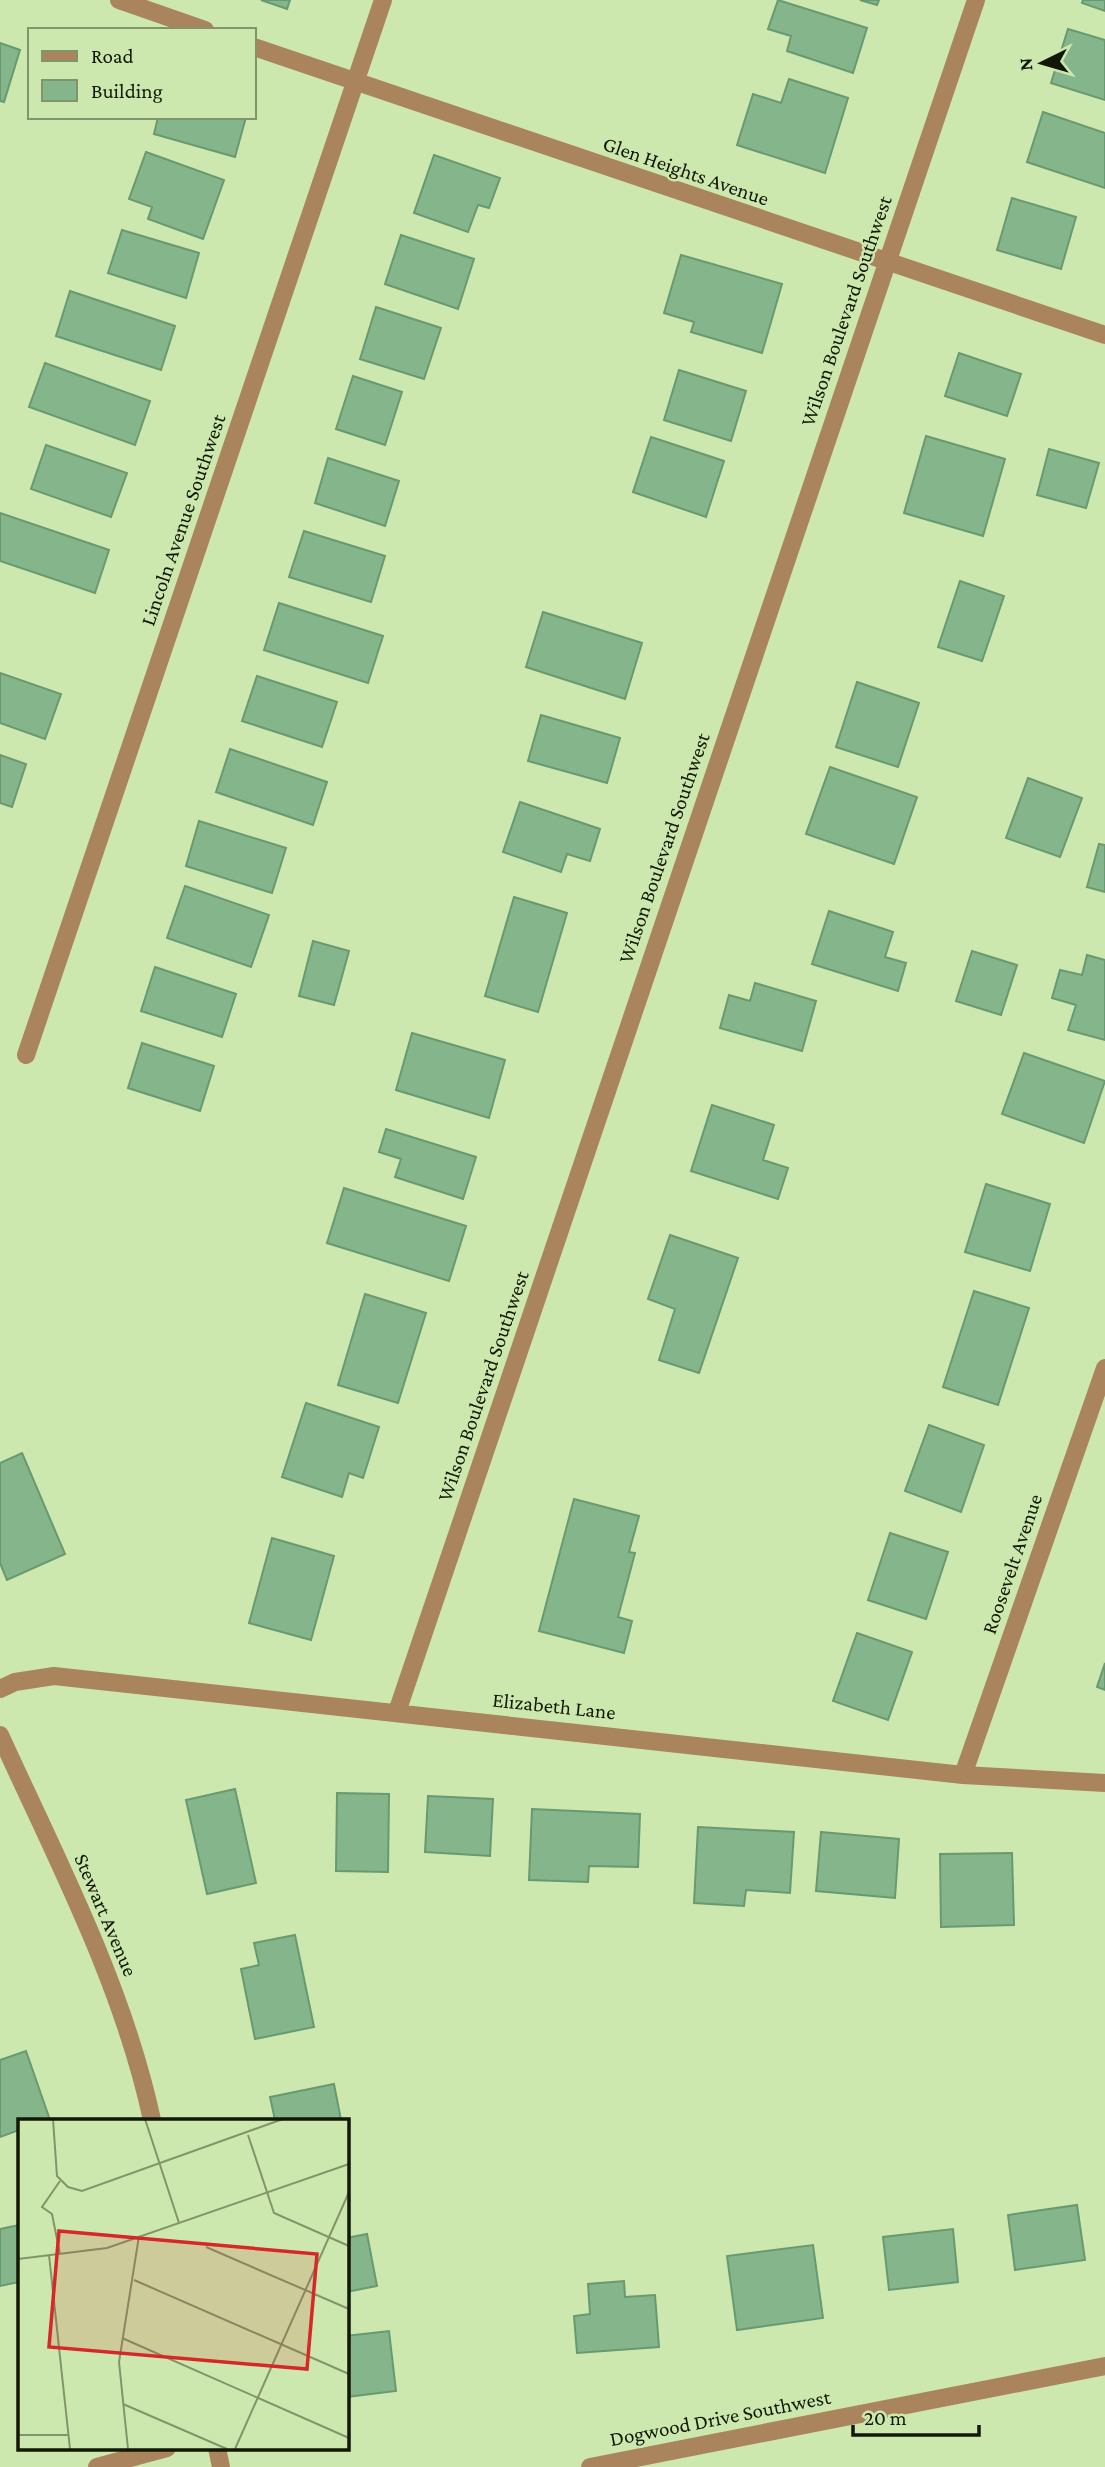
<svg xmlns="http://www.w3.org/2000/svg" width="1105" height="2467" font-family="'Crimson Pro',serif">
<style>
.building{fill:#85b68b;stroke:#699970;stroke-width:2}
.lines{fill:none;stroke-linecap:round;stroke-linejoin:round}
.service{stroke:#aa845d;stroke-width:18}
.minor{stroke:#aa845d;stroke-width:18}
.tertiary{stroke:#aa845d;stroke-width:18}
.labels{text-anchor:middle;stroke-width:5;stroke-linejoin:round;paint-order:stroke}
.street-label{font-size:21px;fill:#111905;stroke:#cde8ae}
.inset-road{fill:none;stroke:#82956a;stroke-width:2}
.view{fill:#d62828;fill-opacity:0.15;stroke:#d62828;stroke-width:3.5}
.inset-edge{fill:none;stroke:#111905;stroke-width:3.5}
</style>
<rect width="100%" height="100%" fill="#cde8ae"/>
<!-- building -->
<path class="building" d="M261,0H290L287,9Z
M778,0L867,28L853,73L787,51L791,36L768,29Z
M860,0H879L877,5Z
M1083,0H1105V11L1082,3Z
M1068,29L1105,40V100L1051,83Z
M0,43L20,50L4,102L0,101Z
M789,79L848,98L825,173L737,145L753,94L781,103Z
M1043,112L1105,133V188L1027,162Z
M158,117H246L235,157L154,134Z
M146,152L224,180L203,239L148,219L152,207L129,199Z
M434,155L500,178L489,208L478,205L468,232L414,213Z
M1012,198L1076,217L1061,269L997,250Z
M122,230L199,253L186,298L108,273Z
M401,235L474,259L458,309L385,284Z
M681,255L782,284L762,353L691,332L694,322L664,313Z
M70,291L175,326L161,370L56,336Z
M376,307L441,328L424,379L360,359Z
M959,353L1021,374L1007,416L945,396Z
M45,363L150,401L135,445L29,407Z
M679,370L746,391L731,441L664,420Z
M353,376L402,392L385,445L336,429Z
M926,436L1005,459L983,536L904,513Z
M651,437L724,461L706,517L633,492Z
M46,445L127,473L111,517L31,489Z
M1049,449L1099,463L1086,508L1037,495Z
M328,458L399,481L385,526L315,503Z
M0,513L109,550L95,593L0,561Z
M304,531L385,556L371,602L289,577Z
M960,581L1004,596L982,661L938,647Z
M279,603L383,636L368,683L264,650Z
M543,612L642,643L625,699L526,667Z
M0,673L61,694L45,739L0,723Z
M257,676L337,702L322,747L242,721Z
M857,682L919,703L898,767L836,747Z
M541,715L620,738L607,783L528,761Z
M230,749L327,782L313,825L216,792Z
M0,755L26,764L12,807L0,803Z
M830,767L917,797L894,864L806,834Z
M1028,778L1082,798L1060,857L1006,838Z
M520,802L600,829L590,861L567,854L561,872L503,852Z
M199,821L286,848L272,893L186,866Z
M1099,844L1105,845V892L1087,887Z
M185,886L269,915L251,967L167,938Z
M514,897L567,913L538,1012L485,996Z
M829,911L893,932L885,957L906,963L898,991L812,964Z
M313,941L349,951L334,1005L299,996Z
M972,951L1017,965L1001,1015L956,1001Z
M1087,955L1105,960V1040L1068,1030L1076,1005L1052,998L1060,970L1082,975Z
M155,967L236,994L222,1037L141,1011Z
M755,983L816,1001L802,1051L720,1028L729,995L750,1001Z
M412,1033L505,1060L489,1118L396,1090Z
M142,1043L214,1066L200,1111L128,1088Z
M1024,1053L1105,1081L1084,1143L1002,1114Z
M712,1105L774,1125L763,1160L788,1168L778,1199L691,1171Z
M386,1129L476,1157L463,1199L395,1177L401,1159L379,1152Z
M986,1184L1050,1204L1030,1271L965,1252Z
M344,1188L466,1226L449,1281L327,1243Z
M670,1235L738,1258L699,1373L659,1360L675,1309L648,1299Z
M974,1291L1029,1308L998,1405L943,1387Z
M365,1294L426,1313L398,1403L338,1385Z
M306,1403L379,1427L363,1478L349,1473L342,1497L282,1477Z
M929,1425L984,1445L961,1512L905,1491Z
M22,1453L65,1554L7,1580L0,1563V1463Z
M574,1499L639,1516L629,1552L635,1553L618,1617L632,1621L624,1653L539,1631Z
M890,1533L948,1552L926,1619L868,1600Z
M272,1538L334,1556L311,1640L249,1623Z
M857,1633L912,1652L888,1720L833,1701Z
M1105,1663V1690L1097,1687Z
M235,1789L256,1883L207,1894L186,1800Z
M337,1793L389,1794L388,1872L336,1871Z
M428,1796L493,1799L490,1856L425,1852Z
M532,1809L640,1814L638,1867L589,1866L588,1882L529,1880Z
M698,1827L794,1832L790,1893L746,1890L744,1906L694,1903Z
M821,1832L899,1839L895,1898L816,1891Z
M1012,1853L1014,1925L941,1927L940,1854Z
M295,1935L314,2027L255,2039L241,1969L259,1965L254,1943Z
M26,2051L50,2120H19V2130L0,2137V2060Z
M334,2084L341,2120H275L270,2097Z
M1077,2205L1085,2260L1015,2270L1008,2215Z
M19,2225V2282L0,2286V2229Z
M953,2229L958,2282L889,2290L883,2237Z
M367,2234L377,2286L346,2292V2238Z
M813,2245L823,2318L737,2330L727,2256Z
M624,2281L625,2297L655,2295L659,2347L577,2353L574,2316L590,2314L588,2284Z
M389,2331L396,2391L346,2397V2336Z"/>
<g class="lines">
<!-- service -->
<path class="service" d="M97,2467L167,2448"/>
<!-- minor -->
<path class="minor" d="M119,0L205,30
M254,47L1105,335
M26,1055L383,0
M0,1689L15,1682L54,1676L963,1775L1105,1783
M397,1712L976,0
M963,1775L1105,1368
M590,2467L1105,2366"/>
<!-- tertiary -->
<path class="tertiary" d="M0,1735C57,1860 123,1985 152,2120
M217,2448L221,2467"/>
</g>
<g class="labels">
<!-- street labels -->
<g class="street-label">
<text transform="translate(686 171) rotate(19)" y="7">Glen Heights Avenue</text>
<text transform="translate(846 311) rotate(-71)" y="7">Wilson Boulevard Southwest</text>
<text transform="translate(183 520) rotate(-71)" y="7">Lincoln Avenue Southwest</text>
<text transform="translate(664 848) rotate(-71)" y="7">Wilson Boulevard Southwest</text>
<text transform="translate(483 1386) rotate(-71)" y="7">Wilson Boulevard Southwest</text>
<text transform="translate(1012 1564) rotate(-71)" y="7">Roosevelt Avenue</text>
<text transform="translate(554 1706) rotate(6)" y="7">Elizabeth Lane</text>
<text transform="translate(106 1915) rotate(67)" y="7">Stewart Avenue</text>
<text transform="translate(720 2418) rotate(-11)" y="7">Dogwood Drive Southwest</text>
</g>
</g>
<!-- overview -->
<g transform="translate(18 2119)">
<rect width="331" height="331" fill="#cde8ae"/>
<path class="inset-road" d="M35,0L39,57L50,68L64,72L265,0M127,0L161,104M230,16L256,94L331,127M188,128L331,190M42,135L34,95L24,88L42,62M31,136L52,330M0,140L89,129L331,45M116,161L331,255M104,219L331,319M105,285L209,330M1,316H51M110,330L101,243L121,117M217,330L331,73"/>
<path class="view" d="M41,112L299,135L289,250L31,228Z"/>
<rect width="331" height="331" class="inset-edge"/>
</g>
<!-- legend -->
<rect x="28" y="28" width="228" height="91" fill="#cde8ae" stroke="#82956a" stroke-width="2"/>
<rect x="42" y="51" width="35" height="10" fill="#aa845d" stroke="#82956a" stroke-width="2"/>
<text x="91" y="63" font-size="21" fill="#111905">Road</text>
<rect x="42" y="80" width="35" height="21" fill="#85b68b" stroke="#82956a" stroke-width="2"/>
<text x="91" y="98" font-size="21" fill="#111905">Building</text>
<!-- north arrow -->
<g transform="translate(1042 63) rotate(265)" stroke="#cde8ae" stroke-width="5" paint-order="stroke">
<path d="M0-5L12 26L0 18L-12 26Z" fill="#111905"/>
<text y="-10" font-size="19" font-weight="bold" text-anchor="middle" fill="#111905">N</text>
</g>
<!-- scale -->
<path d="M853 2425v10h126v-10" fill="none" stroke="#111905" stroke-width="3.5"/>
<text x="864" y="2425" font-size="21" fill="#111905" stroke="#cde8ae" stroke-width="5" paint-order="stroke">20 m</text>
</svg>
